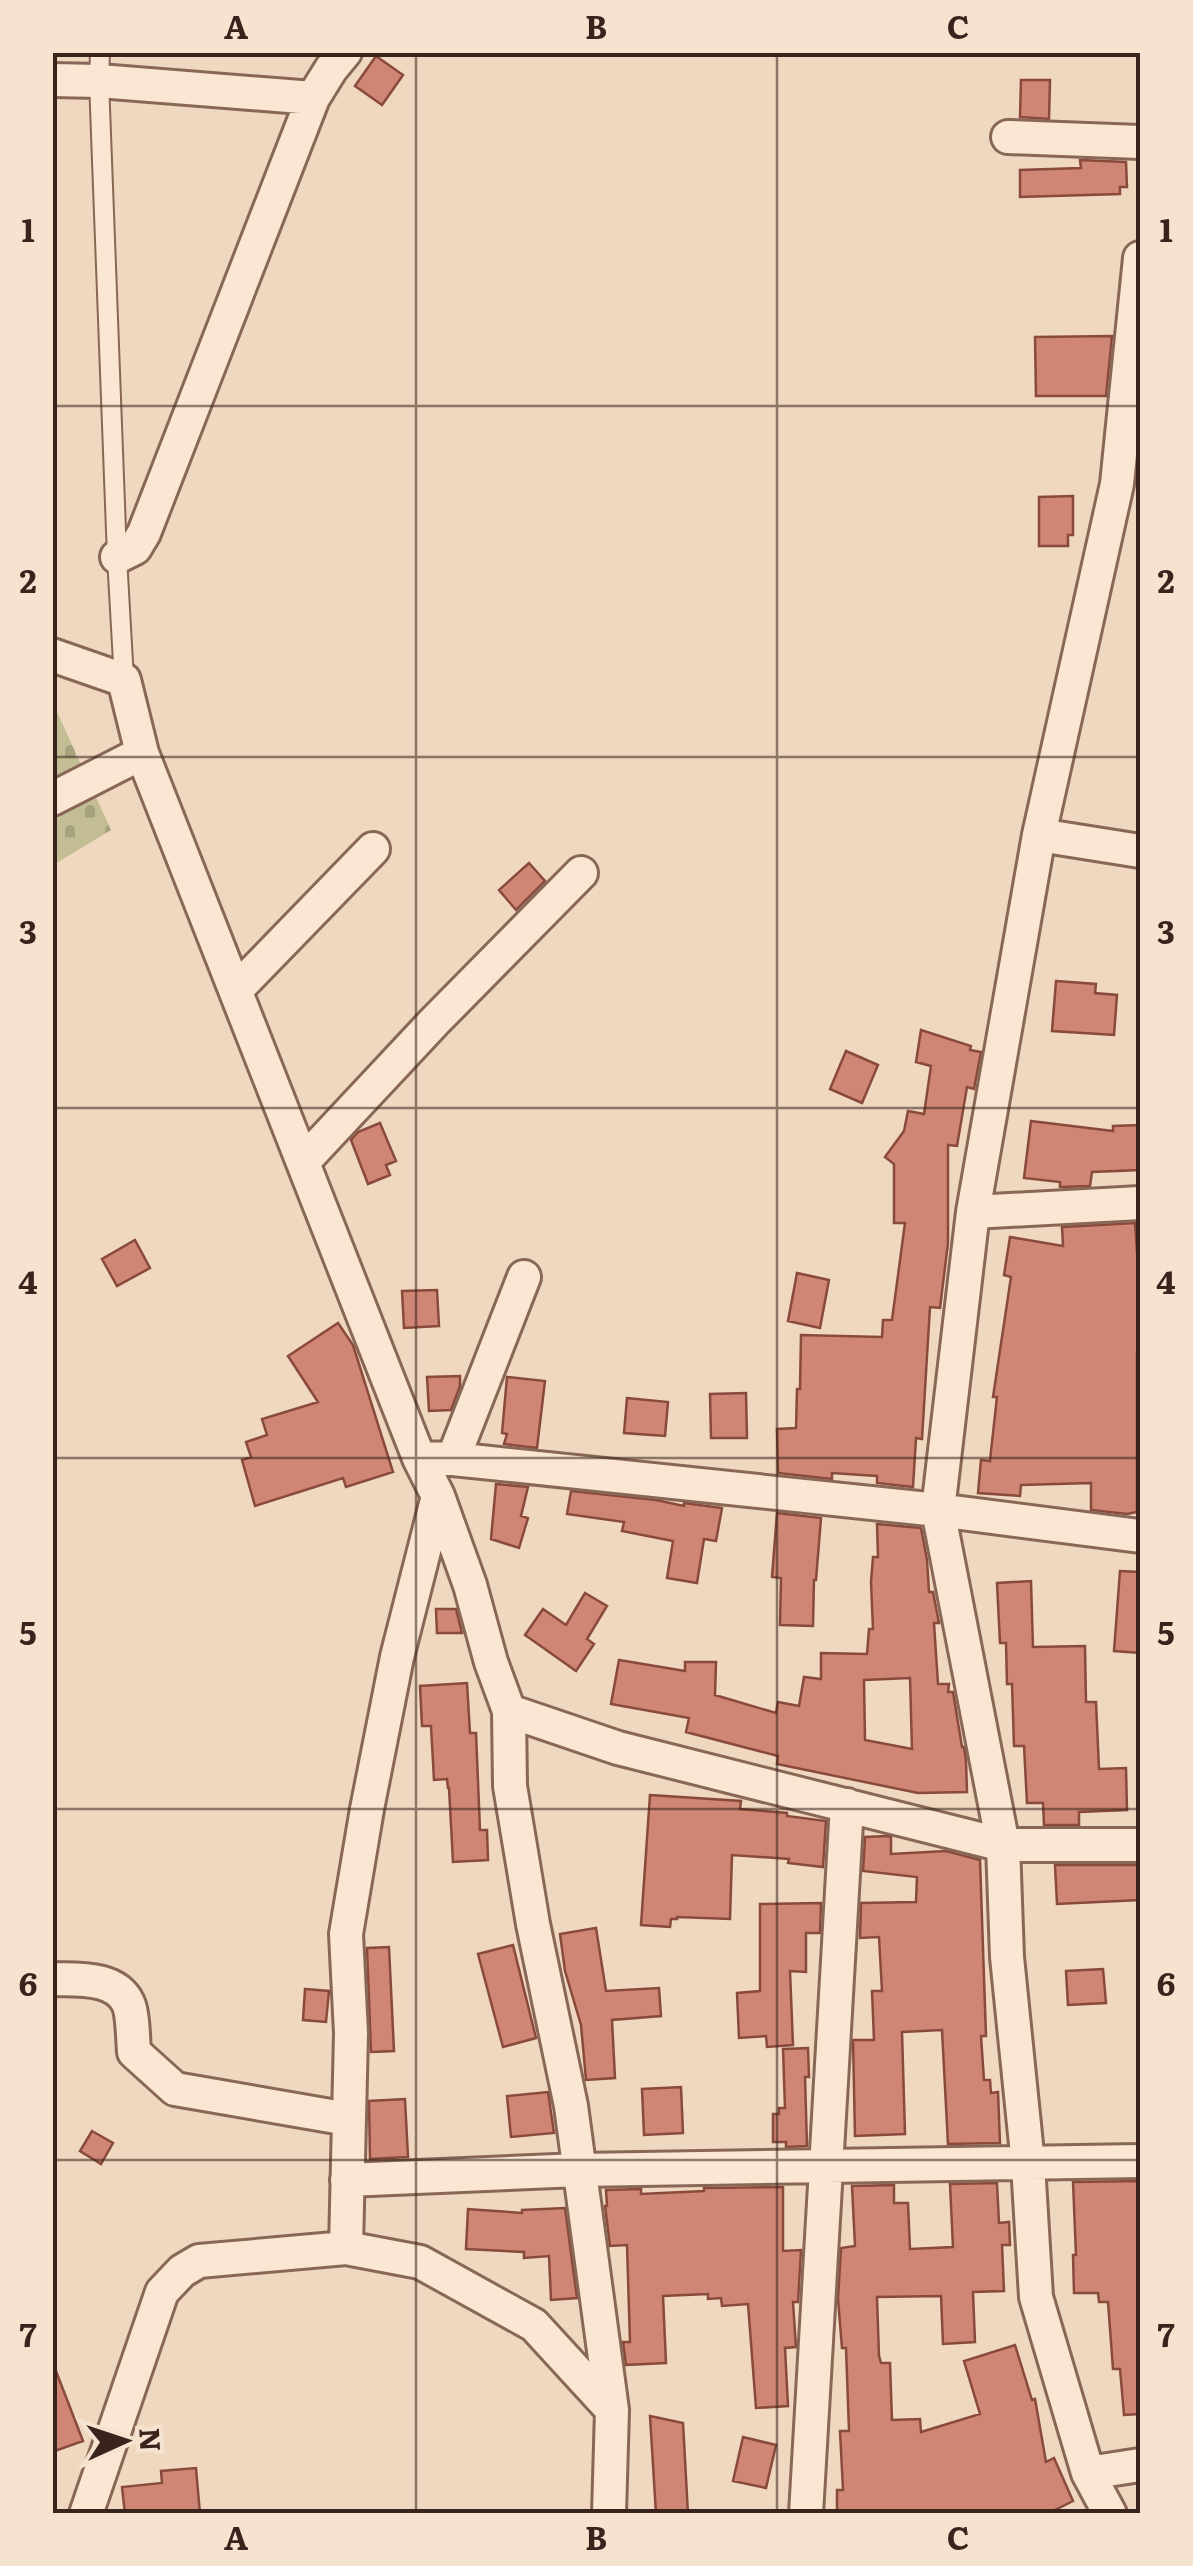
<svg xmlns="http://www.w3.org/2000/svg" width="1193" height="2566" font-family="Literata,serif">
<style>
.cemetery{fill:url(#cemetery-stones)}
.building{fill:#cf8674;stroke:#894a3c;stroke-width:2.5;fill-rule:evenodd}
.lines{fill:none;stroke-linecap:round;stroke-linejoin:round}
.service-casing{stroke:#896757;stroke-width:22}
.minor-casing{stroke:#896757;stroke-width:38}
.service{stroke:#fae6d3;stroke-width:18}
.minor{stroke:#fae6d3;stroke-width:32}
.grid{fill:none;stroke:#38241c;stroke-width:2.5;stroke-opacity:0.55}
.neatline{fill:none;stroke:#38241c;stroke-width:4}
.grid-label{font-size:32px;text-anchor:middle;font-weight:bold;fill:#38241c}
</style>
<defs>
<pattern id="cemetery-stones" width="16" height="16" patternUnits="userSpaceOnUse" patternTransform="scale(2.5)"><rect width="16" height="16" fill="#c2bd93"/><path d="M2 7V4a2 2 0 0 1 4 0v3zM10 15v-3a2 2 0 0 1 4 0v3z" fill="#a7a27e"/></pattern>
</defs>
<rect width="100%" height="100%" fill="#efd7c0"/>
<!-- cemetery -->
<path class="cemetery" d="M52,701L111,830L53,865H52Z"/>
<!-- building -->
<path class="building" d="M376,56L403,75L382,105L355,86Z
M1021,80H1050L1049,119L1020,117Z
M1080,160L1126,162L1127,187H1120V194L1020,197V170L1081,168Z
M1112,336L1106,396H1036L1035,337Z
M1073,496V535H1068V546H1039V497Z
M529,863L545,881L516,910L499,890Z
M1056,981L1096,984L1095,993L1117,995L1114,1035L1052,1031Z
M921,1030L971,1046L970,1050L981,1052L974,1089L967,1087L957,1146L948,1145V1243L940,1308L930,1307L922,1439L916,1438L913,1487L877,1483V1476L832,1473V1479L778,1473L777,1429L796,1428L797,1389H800L801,1335L882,1337L883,1320H892L905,1223H894V1164L885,1157L904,1131L908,1111L924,1114L931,1066L916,1062Z
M846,1051L878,1065L862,1103L830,1089Z
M1031,1121L1113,1131V1126L1140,1125V1170L1092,1172L1090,1186L1060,1187V1182L1024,1178Z
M380,1123L396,1161L386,1165L390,1175L368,1184L351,1140L358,1132Z
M1135,1223L1140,1295V1353H1137V1512L1127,1514L1091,1510V1483L1021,1485L1020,1496L978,1493L981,1460L990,1461L991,1451L997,1397H993L1011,1277L1004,1275L1010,1237L1063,1246L1062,1227Z
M135,1240L150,1268L117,1286L102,1259Z
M797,1273L829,1280L820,1328L788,1321Z
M437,1290L439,1326L404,1328L402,1291Z
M338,1323L353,1345L393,1472L346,1487L343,1478L255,1506L242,1460L251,1457L246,1442L267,1435L262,1419L318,1402L288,1356Z
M460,1376V1386L451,1410L429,1411L427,1377Z
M507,1377L545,1381L537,1448L504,1444L507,1434L502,1433Z
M746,1393L747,1438H711L710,1394Z
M627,1398L668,1402L665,1436L624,1433Z
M496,1484L528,1487L521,1516L528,1518L519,1548L491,1539Z
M571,1491L656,1500L684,1506V1503L722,1508L716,1541L704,1539L697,1583L667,1578L673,1541L622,1531L624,1522L567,1514Z
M777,1513L821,1518L816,1580H814L813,1626L780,1625L781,1578L772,1577Z
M877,1524L921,1528L927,1560L929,1592H933L939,1623H934L938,1684H949L948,1692H953L962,1747H964L966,1761L967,1792L918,1793L777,1764L778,1756L686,1732L689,1718L611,1704L619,1660L685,1671V1662H716L715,1695L776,1713L778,1702L799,1706L804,1677L821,1679V1653L867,1654L869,1629H873L871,1582L873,1557H878ZM910,1678L912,1749L865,1740L864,1680Z
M1120,1571L1140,1572V1653L1114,1651Z
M1031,1581L1033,1647L1085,1646L1086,1702H1096L1099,1769L1126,1768L1127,1810L1079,1812V1825H1044L1043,1803H1027L1024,1746H1014L1012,1684H1007L1006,1643H1000L997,1583Z
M585,1593L607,1606L587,1639L594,1644L576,1671L525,1635L543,1609L566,1625Z
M436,1609H456L462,1633H437Z
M467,1683L470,1733H476L480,1830H487L488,1860L453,1862L449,1788H448L447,1779L434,1780L431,1726H422L420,1686Z
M650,1795L741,1801L740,1809L787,1813V1816L826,1821L823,1867L788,1863L789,1859L732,1855L730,1919L677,1917V1919H671L670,1927L641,1925Z
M887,1836L891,1837V1854L946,1851L980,1860L986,2036H981L984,2080H990L991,2093L998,2092L1000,2143L948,2144L942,2030L902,2032L905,2134L855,2136L853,2040H874L872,1991H882L879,1937L860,1938L861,1903L916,1902L917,1877L863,1871L865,1837Z
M1055,1865H1140V1900L1057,1904Z
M821,1903L820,1933H806V1972L790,1971L793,2045L767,2047L766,2036L739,2038L737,1993L760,1991V1904Z
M596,1928L606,1991L659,1988L661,2016L612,2020L615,2078L586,2080L581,2025L565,1971L560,1934Z
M513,1945L536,2038L503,2047L478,1954Z
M389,1947L394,2051L371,2052L367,1948Z
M1103,1969L1106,2003L1068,2005L1066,1971Z
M305,1989L329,1991L326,2022L303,2020Z
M808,2048L809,2077H805L807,2146L786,2147V2142H773V2114H779V2108H785L783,2049Z
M681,2087L683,2133L644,2135L642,2089Z
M548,2092L554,2133L511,2137L507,2096Z
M405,2099L408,2157L370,2159L369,2101Z
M92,2131L113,2143L101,2164L80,2151Z
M1140,2181V2414L1124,2415L1120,2369H1113L1108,2302H1099L1098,2293H1074L1073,2255H1076L1073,2182Z
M997,2183L999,2223L1009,2222L1010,2245H1002L1004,2291L973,2292L975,2342L943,2344L941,2296L877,2297L879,2356L881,2363H890L892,2420L920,2419L921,2432L980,2414L964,2361L1015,2345L1032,2400L1035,2399L1046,2462L1054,2458L1073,2501L1047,2514H837V2490H843L840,2431H849L846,2348H842L838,2299L841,2248L855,2246L852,2186L894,2185V2203H908L910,2249L953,2247L950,2184Z
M783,2187V2251L801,2250L798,2302H793L796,2347L785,2348L788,2406L756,2408L748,2304L722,2306L721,2298L708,2299V2294L663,2296L666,2363L626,2365L623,2342H630L627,2245L610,2246L605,2206H607L606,2190L641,2189V2194L704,2191V2188Z
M565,2208L577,2298L551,2300L549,2256L524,2258V2252L466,2249L468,2209L522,2213V2210Z
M52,2366H54L83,2441L52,2452Z
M650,2416L683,2423L688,2514H656Z
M743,2437L776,2445L766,2488L733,2481Z
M196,2468L200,2514H125L122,2487L162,2483L161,2471Z"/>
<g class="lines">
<defs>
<path id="service" d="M100,52L99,81L117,557L124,680"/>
<path id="minor" d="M52,80L99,81L313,98
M1008,137L1140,142
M117,557L135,548L144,533L313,98L331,69L345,52
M52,655L124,680L142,753L419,1458L438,1496L470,1585L491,1662L509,1711L618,1748L1003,1845H1140
M52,799L142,753
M1039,835L1140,851
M236,990L373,849
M303,1162L434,1022L581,873
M973,1212L1140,1203
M419,1458L453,1459L938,1510L1140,1536
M453,1459L524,1277
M509,1711L510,1786L533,1924L571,2106L612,2410
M52,1979C77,1980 115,1976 128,2003C133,2013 133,2040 134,2052L175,2089L348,2119
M347,2180L579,2170L1140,2161
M346,2248L351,2033L346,1934L367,1809L397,1657L438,1496
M1088,2473L1140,2465
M86,2514L162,2292L182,2271L199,2261L346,2248L420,2262L534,2325L612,2410L609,2514
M806,2514L847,1805
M1110,2514L1088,2473L1036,2297L1028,2164L1007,1957L1003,1845L938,1510L973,1212L1039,835L1117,484L1140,258"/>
</defs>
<!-- service casing -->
<use href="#service" class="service-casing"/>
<!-- minor casing -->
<use href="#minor" class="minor-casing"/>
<!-- service -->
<use href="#service" class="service"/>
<!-- minor -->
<use href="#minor" class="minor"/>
</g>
<!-- grid -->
<path class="grid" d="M416,52V2514M777,52V2514M52,406H1140M52,757H1140M52,1108H1140M52,1458H1140M52,1809H1140M52,2160H1140"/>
<!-- border -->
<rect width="1193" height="2566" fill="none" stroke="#f6e3cf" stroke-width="110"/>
<!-- north arrow -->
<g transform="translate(125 2441) rotate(87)" stroke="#f6e3cf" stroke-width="8" paint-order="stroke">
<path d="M0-8L18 38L0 25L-18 38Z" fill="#38241c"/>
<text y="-15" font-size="28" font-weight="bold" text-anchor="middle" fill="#38241c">N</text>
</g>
<rect x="55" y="55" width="1083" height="2456" class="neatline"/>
<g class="grid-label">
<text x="236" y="39">A</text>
<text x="596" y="39">B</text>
<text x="958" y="39">C</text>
<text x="28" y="242">1</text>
<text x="1166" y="242">1</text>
<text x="28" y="593">2</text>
<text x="1166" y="593">2</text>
<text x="28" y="944">3</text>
<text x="1166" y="944">3</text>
<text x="28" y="1294">4</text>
<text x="1166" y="1294">4</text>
<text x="28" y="1645">5</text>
<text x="1166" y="1645">5</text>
<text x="28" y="1996">6</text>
<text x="1166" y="1996">6</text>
<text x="28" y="2347">7</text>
<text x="1166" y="2347">7</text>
<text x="236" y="2550">A</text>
<text x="596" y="2550">B</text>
<text x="958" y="2550">C</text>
</g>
</svg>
